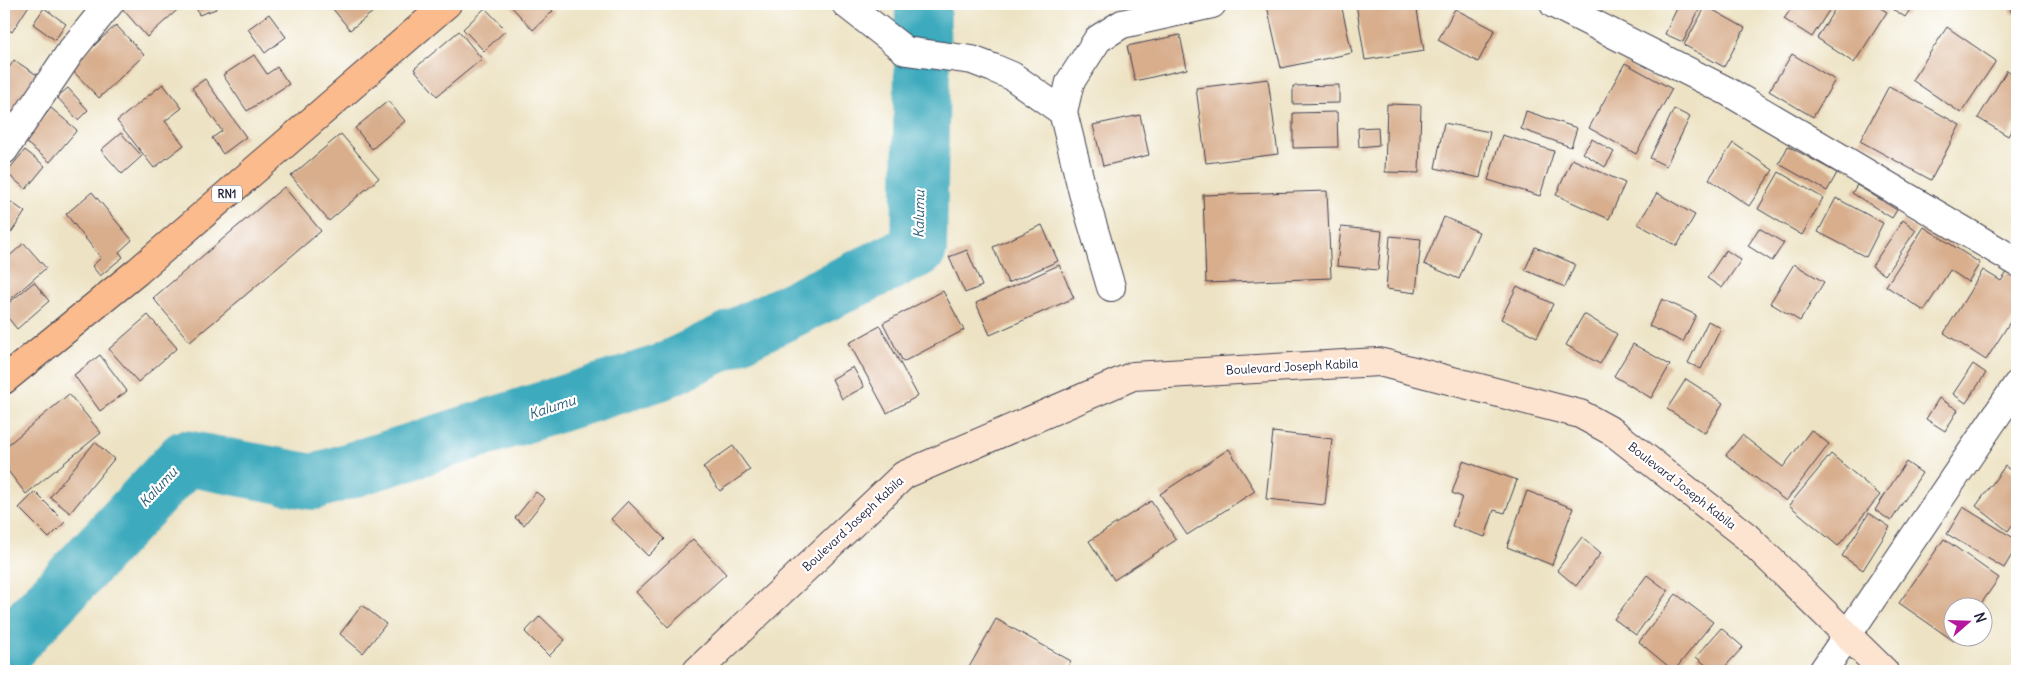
<svg xmlns="http://www.w3.org/2000/svg" width="2021" height="675" font-family="Delius,sans-serif">
<style>
.lines{fill:none;stroke-linecap:round;stroke-linejoin:round}
.river{stroke:#3daabd;stroke-width:56}
.building{fill:#d8ae8d}
.minor-casing{stroke:#403f50;stroke-width:30}
.tertiary-casing{stroke:#403f50;stroke-width:30}
.secondary-casing{stroke:#403f50;stroke-width:30}
.trunk-casing{stroke:#403f50;stroke-width:30}
.minor{stroke:#fff;stroke-width:28}
.tertiary{stroke:#fff;stroke-width:28}
.secondary{stroke:#fde4d1;stroke-width:28}
.trunk{stroke:#fbbb8c;stroke-width:28}
.labels{text-anchor:middle;stroke-width:4.5;stroke-linejoin:round;paint-order:stroke}
.shield{fill:#fff;stroke:#646476;stroke-width:1}
.shield-label{font-size:11px;font-weight:bold;fill:#22223b}
.street-label{font-size:12px;fill:#22223b;stroke:#fff}
.water-label{font-size:14px;font-style:italic;fill:#2e5f76;stroke:#fff}
</style>
<rect width="100%" height="100%" fill="#fff"/>
<filter id="ink" filterUnits="userSpaceOnUse"><feTurbulence type="fractalNoise" baseFrequency=".02" numOctaves="2"/><feDisplacementMap in="SourceGraphic" scale="10" xChannelSelector="R" yChannelSelector="G"/><feConvolveMatrix kernelMatrix="1 2 1 2 8 2 1 2 1" color-interpolation-filters="sRGB"/></filter>
<filter id="wash" filterUnits="userSpaceOnUse"><feTurbulence type="fractalNoise" baseFrequency=".0096" numOctaves="4" result="noise"/><feDisplacementMap in="SourceGraphic" scale="20" xChannelSelector="R" yChannelSelector="G"/><feGaussianBlur stdDeviation="1.12" result="paint"/><feColorMatrix in="noise" values="0 0 0 0 0 0 0 0 0 0 0 0 0 0 0 0 0 1.4 0 .05"/><feComposite in="paint" operator="in"/></filter>
<g filter="url(#wash)">
<rect width="100%" height="100%" fill="#ede3c4"/>
<g class="lines">
<!-- river -->
<path class="river" d="M4,651L185,458L313,482L659,373L919,249L923,4"/>
</g>
<g id="blocks">
<!-- building -->
<path class="building" d="M4,4H30L12,32L4,27Z
M122,4H184L147,37L120,6Z
M195,4H214L216,9L199,15Z
M339,4H383L350,30L333,9Z
M512,4H546L553,11L533,30L510,5Z
M1276,4H1341L1352,53L1281,68L1267,6Z
M1356,4H1416L1424,51L1365,60Z
M1679,4H1702L1683,42L1665,34Z
M1794,4H1833L1812,37L1784,19Z
M1838,4H1874L1887,12L1854,63L1817,38Z
M1885,4H1914L1905,17Z
M2009,4H2017V13L2012,14Z
M1706,6L1745,28L1724,67L1684,45Z
M44,8L66,24L55,40L33,24Z
M485,8L506,30L484,51L463,29Z
M1455,9L1495,30L1478,62L1438,40Z
M269,14L286,37L265,53L248,29Z
M116,25L144,55L99,98L70,68Z
M1947,27L1996,61L1961,113L1912,80Z
M459,31L482,59L437,96L414,69Z
M1180,35L1187,69L1135,81L1127,46Z
M1792,54L1835,80L1813,117L1769,91Z
M254,55L267,74L277,67L289,84L247,111L223,75Z
M14,60L43,79L18,118L4,108V76Z
M1625,63L1672,89L1636,154L1589,128Z
M2007,70L2017,77V121L2008,136L1978,118Z
M205,79L246,137L223,154L212,138L222,131L192,88Z
M1268,79L1278,154L1206,163L1196,88Z
M163,84L182,108L165,121L184,145L154,168L117,121Z
M1339,85V103L1293,104V86Z
M1889,86L1960,125L1931,180L1860,141Z
M68,88L88,110L78,120L57,97Z
M388,101L405,121L372,149L355,128Z
M1387,104L1421,105L1419,173L1385,172Z
M51,108L77,130L50,162L24,141Z
M1674,109L1690,117L1666,166L1650,158Z
M1526,111L1577,128L1571,147L1521,129Z
M1337,112L1338,147L1293,148V113Z
M1140,115L1149,155L1103,166L1093,125Z
M1444,123L1490,132L1480,178L1435,168Z
M1378,127L1379,145L1359,147L1358,128Z
M121,133L142,156L122,174L101,150Z
M341,134L379,178L329,221L291,176Z
M1502,135L1554,151L1540,196L1488,180Z
M1592,139L1614,152L1605,167L1583,153Z
M1733,143L1773,170L1749,206L1709,179Z
M1788,146L1837,173L1827,191L1779,164Z
M25,150L45,166L26,189L6,173Z
M1572,159L1625,183L1609,219L1556,195Z
M1779,172L1823,198L1802,235L1758,209Z
M1857,185L1897,210L1892,218L1852,193Z
M284,187L321,231L190,342L153,298Z
M1327,191L1331,278L1206,283L1203,195Z
M92,192L132,240L119,252L123,257L100,276L92,266L101,258L66,214Z
M1657,193L1695,215L1677,246L1638,224Z
M4,197L25,212L4,243Z
M1836,198L1883,223L1866,257L1818,232Z
M1444,217L1479,232L1459,279L1424,264Z
M1903,220L1916,230L1885,275L1872,266Z
M1042,225L1058,261L1008,283L993,247Z
M1341,227L1382,231L1378,270L1337,266Z
M1924,227L1980,263L1968,282L1950,270L1924,311L1886,286Z
M1759,228L1784,243L1772,261L1748,246Z
M1390,236L1421,239L1416,293L1386,289Z
M24,243L46,268L4,305V261Z
M1535,247L1575,264L1565,287L1525,270Z
M967,250L982,286L965,293L949,257Z
M1726,250L1741,260L1722,288L1707,278Z
M1794,264L1824,282L1800,321L1770,303Z
M1059,265L1074,298L990,335L976,303Z
M1983,270L2001,281L2008,271L2017,277V322L2012,319L1986,360L1944,333Z
M34,282L49,301L17,329L4,313V307Z
M1517,286L1553,304L1537,337L1501,319Z
M943,291L964,330L903,362L883,323Z
M1662,299L1696,315L1683,342L1649,326Z
M1584,314L1617,334L1600,364L1566,345Z
M148,315L177,348L138,382L109,349Z
M1708,321L1721,328L1701,369L1688,363Z
M880,326L918,396L887,413L849,343Z
M1633,344L1670,365L1651,398L1614,376Z
M100,355L127,391L100,411L74,375Z
M1973,364L1986,373L1966,403L1953,394Z
M853,367L864,387L842,399L832,379Z
M1686,379L1723,403L1705,433L1667,409Z
M69,394L101,433L26,494L4,466V448Z
M1939,398L1958,410L1945,431L1926,419Z
M1811,430L1829,444L1786,501L1726,455L1742,435L1783,467Z
M1273,432L1332,439L1325,505L1266,499Z
M95,442L114,459L70,513L50,497Z
M733,446L750,470L720,491L703,467Z
M1229,449L1255,491L1187,535L1160,494Z
M1831,454L1880,495L1838,546L1789,505Z
M1463,461L1517,480L1505,513L1494,510L1485,537L1452,526L1462,497L1452,493Z
M1906,462L1922,473L1891,521L1875,510Z
M2005,466L2017,475V518L2008,531L1976,506Z
M1527,491L1573,508L1552,565L1507,547Z
M35,492L65,522L49,538L19,508Z
M536,492L545,499L524,525L515,518Z
M628,501L665,539L648,556L611,519Z
M1151,501L1176,540L1114,580L1089,541Z
M1963,507L2017,540V546L2004,568L1947,534Z
M1869,513L1890,527L1863,570L1842,556Z
M1582,537L1601,553L1576,586L1557,570Z
M693,539L726,574L668,627L636,592Z
M1944,539L1999,578L1978,608H1954V638H1957L1954,641L1899,603Z
M1647,575L1668,591L1636,635L1614,619Z
M1676,594L1713,622L1674,671L1639,642Z
M362,605L386,624L363,653L340,634Z
M540,616L565,640L549,656L525,632Z
M996,619L1071,661L1065,671H967Z
M1721,628L1743,647L1721,671H1713L1696,657Z"/>
</g>
</g>
<g filter="url(#ink)">
<use href="#blocks" fill-opacity="0" stroke="#403f50" stroke-width="1"/>
<g class="lines">
<defs>
<path id="minor" d="M846,4L906,51L972,60L993,68L1012,76L1063,112
M1554,4L1727,91L2017,262
M4,150L71,51L109,4
M1111,287L1083,193L1063,112L1070,82L1098,39L1122,24L1212,4"/>
<path id="tertiary" d="M1823,671L2017,385"/>
<path id="secondary" d="M697,671L904,475L1133,376L1379,362L1580,414L1613,432L1746,536L1884,671"/>
<path id="trunk" d="M4,380L138,271L447,4"/>
</defs>
<!-- minor casing -->
<use href="#minor" class="minor-casing"/>
<!-- tertiary casing -->
<use href="#tertiary" class="tertiary-casing"/>
<!-- secondary casing -->
<use href="#secondary" class="secondary-casing"/>
<!-- trunk casing -->
<use href="#trunk" class="trunk-casing"/>
<!-- minor -->
<use href="#minor" class="minor"/>
<!-- tertiary -->
<use href="#tertiary" class="tertiary"/>
<!-- secondary -->
<use href="#secondary" class="secondary"/>
<!-- trunk -->
<use href="#trunk" class="trunk"/>
</g>
</g>
<g class="labels">
<!-- shield labels -->
<rect class="shield" x="212" y="185.5" width="30" height="17" rx="4"/>
<g class="shield-label">
<text x="227" y="198">RN1</text>
</g>
<!-- street labels -->
<g class="street-label">
<text transform="translate(1292 367) rotate(-3)" y="4">Boulevard Joseph Kabila</text>
<text transform="translate(1682 486) rotate(38)" y="4">Boulevard Joseph Kabila</text>
<text transform="translate(853 524) rotate(-43)" y="4">Boulevard Joseph Kabila</text>
</g>
<!-- water labels -->
<g class="water-label">
<text transform="translate(919 214) rotate(-89)" y="5">Kalumu</text>
<text transform="translate(552 407) rotate(-18)" y="5">Kalumu</text>
<text transform="translate(158 487) rotate(-47)" y="5">Kalumu</text>
</g>
</g>
<!-- margin -->
<rect width="2021" height="675" fill="none" stroke="#fff" stroke-width="20"/>
<!-- north arrow -->
<g transform="translate(1968 622) rotate(70)"><circle r="24" fill="#ffffff" stroke="#a7a7b1"/>
<path d="M0-4L9 19L0 12L-9 19Z" fill="#b5179e"/>
<text y="-8" font-size="14" font-weight="bold" text-anchor="middle" fill="#22223b">N</text>
</g>
</svg>
